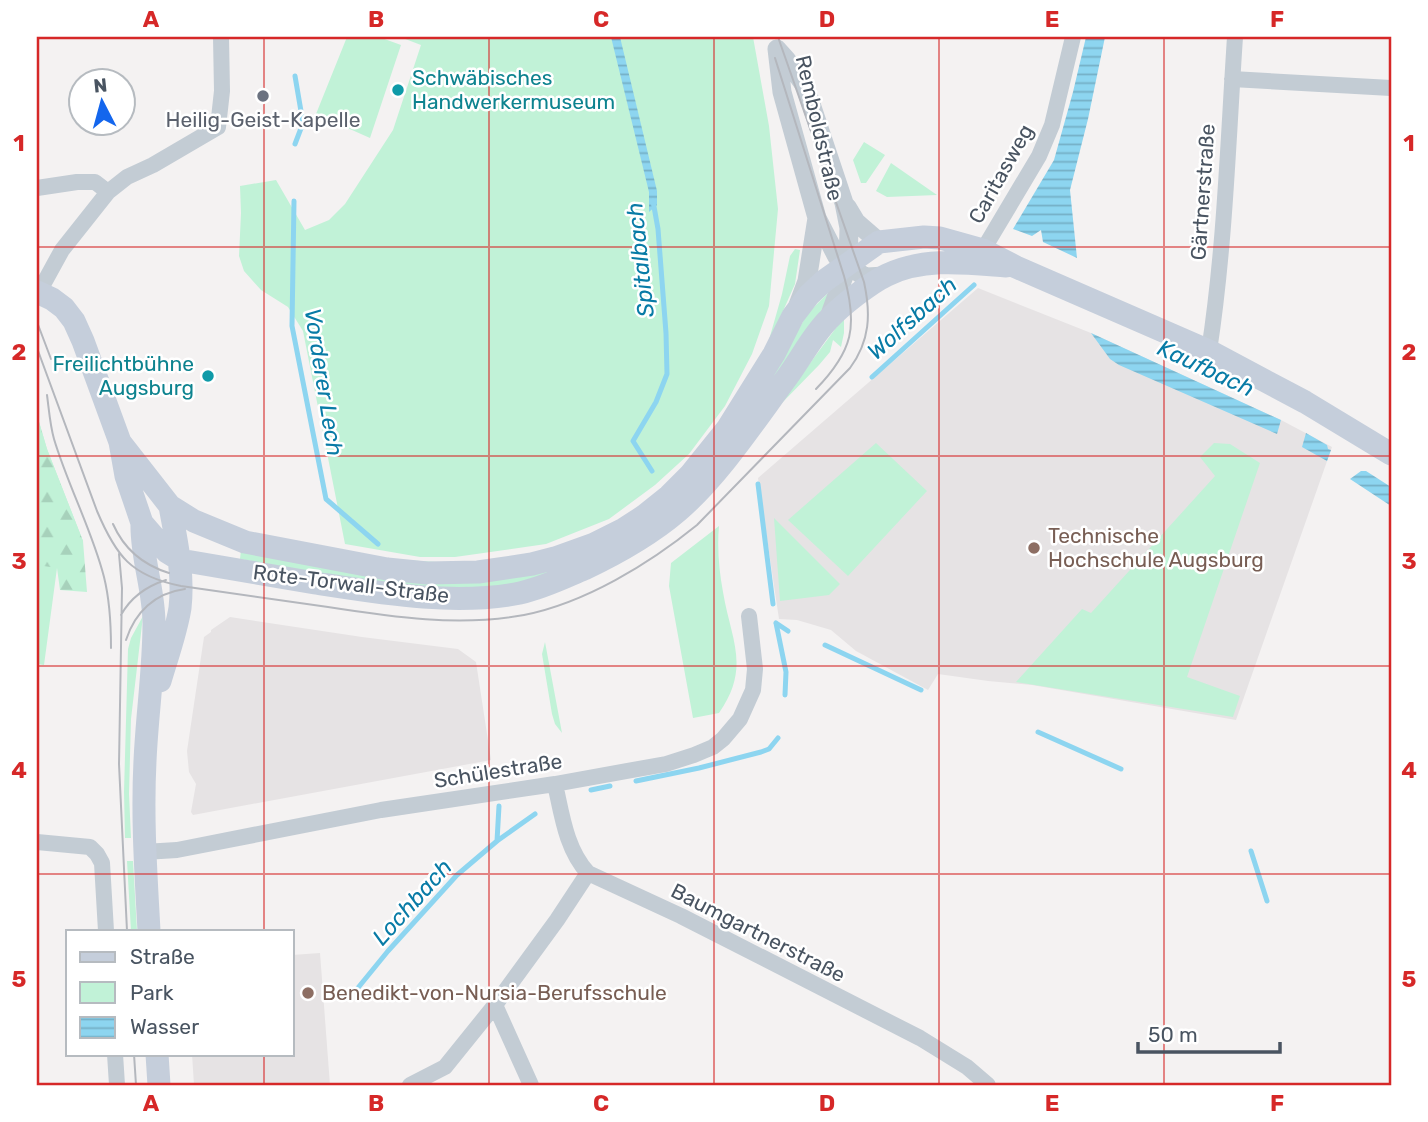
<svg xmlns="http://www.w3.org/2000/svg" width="1428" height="1122" font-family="Rubik,sans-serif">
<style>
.education{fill:#e6e3e4}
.green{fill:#c1f2d7}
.forest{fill:url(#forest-firs)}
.water{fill:url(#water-rules)}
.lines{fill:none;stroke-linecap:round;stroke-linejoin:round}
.stream{stroke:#8dd5f0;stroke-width:5}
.minor{stroke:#c3ccd4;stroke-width:16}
.tertiary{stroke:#c3ccd4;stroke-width:19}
.secondary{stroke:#c5cedb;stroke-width:23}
.tram{stroke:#b4b7bd;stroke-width:2}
.grid{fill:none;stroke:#d62828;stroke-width:2;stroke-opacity:0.55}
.culture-dot{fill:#0f9aa8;stroke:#fff;stroke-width:2.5}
.worship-dot{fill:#6b7280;stroke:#fff;stroke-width:2.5}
.education-dot{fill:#8d6e63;stroke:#fff;stroke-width:2.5}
.labels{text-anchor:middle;stroke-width:5;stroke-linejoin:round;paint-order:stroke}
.culture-label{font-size:21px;fill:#0d838f;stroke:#fff;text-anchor:start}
.worship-label{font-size:21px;fill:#5b616d;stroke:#fff}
.street-label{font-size:21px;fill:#495461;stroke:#fff}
.education-label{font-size:21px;fill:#785e54;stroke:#fff;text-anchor:start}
.water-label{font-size:23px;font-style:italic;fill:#087ba6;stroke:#fff}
.neatline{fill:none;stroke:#d62828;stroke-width:2.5}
.grid-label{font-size:23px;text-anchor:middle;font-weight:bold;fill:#d62828}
</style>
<defs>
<pattern id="forest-firs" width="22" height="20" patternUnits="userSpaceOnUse" patternTransform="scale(1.75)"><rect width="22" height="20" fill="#c1f2d7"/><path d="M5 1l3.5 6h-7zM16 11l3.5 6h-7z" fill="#a7d1bb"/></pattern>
<pattern id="water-rules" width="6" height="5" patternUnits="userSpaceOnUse" patternTransform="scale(1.75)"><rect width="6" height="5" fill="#8dd5f0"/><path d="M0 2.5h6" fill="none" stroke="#75afc6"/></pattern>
</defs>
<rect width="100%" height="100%" fill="#f4f2f2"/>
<!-- education -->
<path class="education" d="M978,288L1091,333L1281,420L1332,447L1236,720L1032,685L988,681L938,674L928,690L856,651L831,630L797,620L779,619L758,478Z
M230,617L362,637L458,649L476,662L491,760L193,815L191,812L196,784L189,772L187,751L204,637L211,632V630Z
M320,953L330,1085H194L192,1054H292V955Z"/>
<!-- green -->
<path class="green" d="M347,37H379L401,45L370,138L316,114Z
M400,37H753L769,126L778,209L769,306L752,354L725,406L689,454L655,485L609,519L546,544L455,557H420L345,544L303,331L288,307L261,290L244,271L239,256L241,213L240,186L276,180L305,230L329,220L345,204L393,130L421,45Z
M864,142L885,155L866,183H861L853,160Z
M891,163L937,195L887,197L876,191Z
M795,249L800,250L795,284L767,347L782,294L790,256Z
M829,292C819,326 781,368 759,397L808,313Z
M844,317V333L841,347L833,340L830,352L819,365L777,408Z
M37,415L47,449L83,541L57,568L44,665L37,664Z
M876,443L927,491L848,576L788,520Z
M1214,443L1230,444L1260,463L1187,677L1240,696L1233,717L1016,682L1082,609L1091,613L1215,476L1200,457Z
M774,518L840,584L829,595L780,601Z
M719,526C717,548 719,570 723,592C731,640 751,667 719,713L693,718L669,586L671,563Z
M241,550L549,569L551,571L546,575L504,586L459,588L400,585L346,578L240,559Z
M143,616L131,719L129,794L131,838H125L124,792L128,649L131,638Z
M545,642L562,733L555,724L552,714L542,654Z
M127,861H133L137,931H131Z"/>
<!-- forest -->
<path class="forest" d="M37,415L47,449L83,541L87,592L60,590L57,568L37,565Z"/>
<!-- water -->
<path class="water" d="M611,37H620L657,191V205L649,212V192Z
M1086,37H1105L1088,119L1070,190L1077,258L1043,242L1041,230L1032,236L1013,229L1054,160L1073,92Z
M1091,333L1281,420L1277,434L1119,365L1110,359Z
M1306,433L1327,445L1328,449L1331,450L1327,461L1302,447Z
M1361,471H1366L1391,487V506L1350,479Z"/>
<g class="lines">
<!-- stream -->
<path class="stream" d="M295,76L303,123L295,144
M294,201L292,326L326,499L378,544
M872,377L974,285
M652,471L633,441L656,402L667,374L666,333L658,229L653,201
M758,484L773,604
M776,623L786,672L785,695
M776,623L788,631
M825,645L921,690
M1038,732L1121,769
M636,781L699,768L761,752L769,749L778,738
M591,790L610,786
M497,841L499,806
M1251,851L1267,901
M357,989L388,951L457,875L497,841L535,814"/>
<!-- minor -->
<path class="minor" d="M1232,79L1391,88
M37,188L77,182H95L108,192
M983,250L1039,156L1052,125L1073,37
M39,292L62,250L108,192L127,177L153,165L218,127L222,91L221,37
M1209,351C1225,247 1228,141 1235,37
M555,784C562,815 566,849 588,873L681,916L920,1038L967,1067L988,1085
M37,842L90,847L97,854L102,863L106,931
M144,852L177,850L381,810L555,784L666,764L694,755L713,747L723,739L740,719L753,690L755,669L749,616
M495,1005L531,1085
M115,1054L117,1085
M410,1085L445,1067L495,1005L557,920L588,873"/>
<!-- tertiary -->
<path class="tertiary" d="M777,49L786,59L805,86L844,203L849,228L848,265L828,320
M777,49L782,92L817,218L837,257L862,275L867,277L885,276
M847,207L856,222L879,242
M798,305L807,281L817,218"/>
<!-- secondary -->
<path class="secondary" d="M37,292L52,299L64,308L74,321L83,341L120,442L126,476L142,523L167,552L180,560C225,568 270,575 315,583C380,593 455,606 520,593C543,588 563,578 584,569C618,553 650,535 678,511C719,476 756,419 788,376C801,358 813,335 828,320C841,306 870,283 887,275C924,257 967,263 1006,266
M120,442L170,506L194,521L245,542L387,569L427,573L478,572L532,564L555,558L594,544L624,529L644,516L669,496L690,475L727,429L774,354L793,316L809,295L824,281L879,242L924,237L940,238L983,250L1016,267L1209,351L1305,402L1391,454
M142,523C141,557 154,589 154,623C154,669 147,715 145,761C142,818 146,875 149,931
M160,681C167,657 176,633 180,608C184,573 176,540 170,506
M157,1054L159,1085"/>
<!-- tram -->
<path class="tram" d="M775,58L844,276C858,326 853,351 816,389
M37,322L51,359
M37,348L97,511C116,556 131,576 181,586C230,593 279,600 328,607C392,617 459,627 524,615C585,603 649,564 697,525L850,368C870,341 871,314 864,282L778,37
M47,395C49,410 50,425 54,439C68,486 92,530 104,577C110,601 111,624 111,648
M113,524C124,549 143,565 169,573
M119,554L122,588L119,764L127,931
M121,615C131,597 147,586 166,580
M126,640C135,612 155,593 185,589
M134,1054L136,1085"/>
</g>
<!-- grid -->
<path class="grid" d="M264,37V931M489,37V1085M714,37V1085M939,37V1085M1164,37V1085M37,247H1391M37,456H1391M37,666H1391M37,874H1391M264,1054V1085"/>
<!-- markers -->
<g class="culture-dot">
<circle cx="398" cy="90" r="7"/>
<circle cx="208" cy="376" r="7"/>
</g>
<circle class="worship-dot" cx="263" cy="96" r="7"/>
<g class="education-dot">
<circle cx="1034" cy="548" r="7"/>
<circle cx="308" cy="993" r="7"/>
</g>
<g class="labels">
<!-- culture labels -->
<g class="culture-label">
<text x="412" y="85">Schwäbisches<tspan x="412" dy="24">Handwerkermuseum</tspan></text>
<text x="194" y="371" text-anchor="end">Freilichtbühne<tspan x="194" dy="24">Augsburg</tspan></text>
</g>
<!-- worship labels -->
<g class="worship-label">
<text x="263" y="127">Heilig-Geist-Kapelle</text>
</g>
<!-- street labels -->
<g class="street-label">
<text transform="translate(819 128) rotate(77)" y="7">Remboldstraße</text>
<text transform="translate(1001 174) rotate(-61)" y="7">Caritasweg</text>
<text transform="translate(1203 192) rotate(-86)" y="7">Gärtnerstraße</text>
<text transform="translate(351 584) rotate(7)" y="7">Rote-Torwall-Straße</text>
<text transform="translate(498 771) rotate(-9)" y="7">Schülestraße</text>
<text transform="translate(758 933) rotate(27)" y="7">Baumgartnerstraße</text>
</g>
<!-- education labels -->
<g class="education-label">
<text x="1048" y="543">Technische<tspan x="1048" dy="24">Hochschule Augsburg</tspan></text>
<text x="322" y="1000">Benedikt-von-Nursia-Berufsschule</text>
</g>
<!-- water labels -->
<g class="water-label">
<text transform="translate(640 260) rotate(-96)" y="8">Spitalbach</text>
<text transform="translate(912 318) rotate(-42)" y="8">Wolfsbach</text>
<text transform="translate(1206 368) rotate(25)" y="8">Kaufbach</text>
<text transform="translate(324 382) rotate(81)" y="8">Vorderer Lech</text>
<text transform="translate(412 902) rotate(-48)" y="8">Lochbach</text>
</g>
</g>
<!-- border -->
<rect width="1428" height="1122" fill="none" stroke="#ffffff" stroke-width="77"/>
<!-- legend -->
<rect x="66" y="930" width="228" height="126" fill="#ffffff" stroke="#b6bbc0" stroke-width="2"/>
<rect x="80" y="952" width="35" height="10" fill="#c5cedb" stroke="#b6bbc0" stroke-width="2"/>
<text x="130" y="964" font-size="21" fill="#495461">Straße</text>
<rect x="80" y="982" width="35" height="21" fill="#c1f2d7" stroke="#b6bbc0" stroke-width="2"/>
<text x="130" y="1000" font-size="21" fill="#495461">Park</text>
<rect x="80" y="1017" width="35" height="21" fill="url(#water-rules)" stroke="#b6bbc0" stroke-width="2"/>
<text x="130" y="1034" font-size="21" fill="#495461">Wasser</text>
<!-- north arrow -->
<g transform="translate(102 102) rotate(354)"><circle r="33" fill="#ffffff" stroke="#b6bbc0" stroke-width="2"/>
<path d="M0-5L12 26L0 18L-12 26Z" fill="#1466ed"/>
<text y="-10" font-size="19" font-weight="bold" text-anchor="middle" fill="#495461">N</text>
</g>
<!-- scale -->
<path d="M1138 1042v10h142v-10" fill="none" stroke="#495461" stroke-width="3.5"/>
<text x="1148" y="1042" font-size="21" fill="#495461" stroke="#ffffff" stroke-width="5" paint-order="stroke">50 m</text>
<rect x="38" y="38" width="1352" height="1046" class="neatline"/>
<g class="grid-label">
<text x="151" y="27">A</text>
<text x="376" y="27">B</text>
<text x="601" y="27">C</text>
<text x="827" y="27">D</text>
<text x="1052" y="27">E</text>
<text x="1277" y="27">F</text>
<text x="19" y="151">1</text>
<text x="1409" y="151">1</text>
<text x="19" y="360">2</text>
<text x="1409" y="360">2</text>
<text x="19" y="569">3</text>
<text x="1409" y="569">3</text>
<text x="19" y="778">4</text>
<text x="1409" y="778">4</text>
<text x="19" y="987">5</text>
<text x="1409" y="987">5</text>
<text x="151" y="1111">A</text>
<text x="376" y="1111">B</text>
<text x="601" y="1111">C</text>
<text x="827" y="1111">D</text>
<text x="1052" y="1111">E</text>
<text x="1277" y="1111">F</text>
</g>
</svg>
